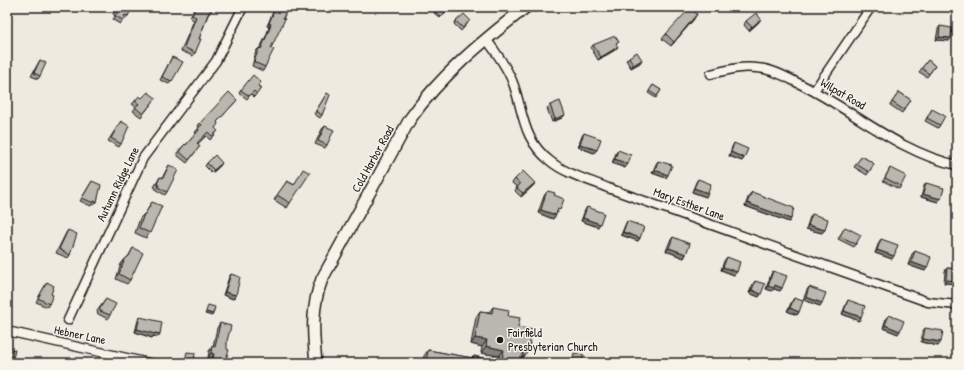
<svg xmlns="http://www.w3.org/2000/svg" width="964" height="370" font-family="'Patrick Hand',sans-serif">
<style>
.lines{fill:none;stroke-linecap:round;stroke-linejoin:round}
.street-casing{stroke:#1c1c1c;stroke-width:11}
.secondary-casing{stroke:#1c1c1c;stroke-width:14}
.street{stroke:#f7f3e8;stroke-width:8}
.secondary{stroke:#f7f3e8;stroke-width:11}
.wall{fill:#a09d96;stroke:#1c1c1c}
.shaded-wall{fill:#82807a;stroke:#1c1c1c}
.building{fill:#bab7af;stroke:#1c1c1c}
.poi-dot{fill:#1c1c1c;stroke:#f7f3e8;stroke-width:1.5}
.labels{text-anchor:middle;stroke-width:3;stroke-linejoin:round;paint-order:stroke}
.street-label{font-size:12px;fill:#1c1c1c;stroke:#f7f3e8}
.poi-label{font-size:12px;fill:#1c1c1c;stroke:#f7f3e8;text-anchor:start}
</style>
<rect width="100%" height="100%" fill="#eeeae0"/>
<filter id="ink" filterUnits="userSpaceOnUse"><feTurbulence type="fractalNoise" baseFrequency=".025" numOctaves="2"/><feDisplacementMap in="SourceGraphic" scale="8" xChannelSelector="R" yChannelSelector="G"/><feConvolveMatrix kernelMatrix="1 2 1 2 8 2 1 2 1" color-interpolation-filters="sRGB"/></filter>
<g filter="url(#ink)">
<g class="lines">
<defs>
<path id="street" d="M486,39C496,52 507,67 513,83C524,113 522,139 550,161C566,174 589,180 608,188L928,302L957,305
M711,74C727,70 741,66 757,68C772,69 786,77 800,84C852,109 899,153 957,165
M814,91L871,7
M68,320L143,158L216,61L243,7
M7,331L149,363"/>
<path id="secondary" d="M316,363C313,334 311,307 322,279L410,119C441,75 483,41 526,7"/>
</defs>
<!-- street casing -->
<use href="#street" class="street-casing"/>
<!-- secondary casing -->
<use href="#secondary" class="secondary-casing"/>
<!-- street -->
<use href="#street" class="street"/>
<!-- secondary -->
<use href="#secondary" class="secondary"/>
</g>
<!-- wall -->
<path class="wall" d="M111,7H131L128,16L125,20L124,19L120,24L113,20L115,16L113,14L115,10L111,8Z
M197,7H214L208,15L199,39L195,53L193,56L181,51L194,20L190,18L193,11L195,8L197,9Z
M275,7H288L271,48L265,67L263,71L252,66L256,51L259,48H260L266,36L269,27L267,26Z
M439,7L446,11L440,18L434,13Z
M763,7H771L768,11Z
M694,19L671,46L662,39L666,34Z
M456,21L468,23L461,31L454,24Z
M746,21L759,22L749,31L744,25Z
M940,26L949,41L936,40L938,29Z
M619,42L616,45L615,50L598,60L591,48L593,45Z
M172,57V81L169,84L160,80Z
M629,57L640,63L631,68L626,60Z
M40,60V76L38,79L31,76Z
M928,60L935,66L927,77L919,72Z
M653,85L661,90L656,98L648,93Z
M258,86L261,88L254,97L251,94L247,99L239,93L241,90Z
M899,92L911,100L902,113L890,105Z
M327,93L322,115L320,118L314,114Z
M142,98H156L141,117L133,111L136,107L132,104L135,101Z
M237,100L217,122L215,128L216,134L210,140L206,136L198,144L200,146L187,163L178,156L177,153L185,144L186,145L196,133L195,132L199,128L198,126L200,123Z
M550,105L565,115L562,118L552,122L547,108Z
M932,109L940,125L938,128L925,121Z
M121,121V144L119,147L108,141Z
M325,126L327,145L325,148L315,144L322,129Z
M584,133L594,153L578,147L582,136Z
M734,143L744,158L742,161L729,156L732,147Z
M618,150L625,168L612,163L616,153Z
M862,156L874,164L867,175L854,167Z
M658,161L666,178L652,173L656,164Z
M207,163L220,166L212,173L205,166Z
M169,165L167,192L165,195L156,190V188L154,187L160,177L162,178Z
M890,168L901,186L899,189L883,181Z
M515,179L535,183L533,186L521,197L515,191L517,187L512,183Z
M698,179L706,197L692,192L696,182Z
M92,181L97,202L94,205L92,204L91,206L80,201Z
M287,181L293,184L290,203L287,208L274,200Z
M926,183L938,202L921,197L924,186Z
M752,192L789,222L745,206L749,195Z
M546,193L554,195L558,213L557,212L553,219L538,213L544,196Z
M152,202L150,233L146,238L135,233L140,218L144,214H145Z
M587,207L598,227L581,221L585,210Z
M812,214L822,233L806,229L810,217Z
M627,221L640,238L638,241L621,235L625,225Z
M845,227L856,244L854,247L838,239Z
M68,230L70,255L68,258L56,253L66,233Z
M673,237L686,254L684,258L666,251L670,241Z
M881,239L892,259L875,253L879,242Z
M133,248L130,280L127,284L116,279L121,264L125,259L128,257Z
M915,251L925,271L908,265L912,254Z
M727,257L734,275L721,270L724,261Z
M947,268L957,269V284L944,283L945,271Z
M773,271L782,288L780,291L774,289L772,291L766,289L771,274Z
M231,274L236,295L233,299L223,295L229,277Z
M755,281L761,294L759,297L749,293L753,284Z
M47,282L51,294L49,304L47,307L36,302Z
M809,287L820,306L803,300L807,290Z
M794,298L799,312L797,315L787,311L792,301Z
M106,299L110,315L108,319L98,314L97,311Z
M848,300L861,317L859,321L842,314L846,304Z
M493,307L508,316L518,327L524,357H522L521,363H422L424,356L428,350L472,358L474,356L498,362L499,356L481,353L482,347L471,344L476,317L480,311L489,312Z
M889,315L898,334L883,328L886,318Z
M140,317L158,337L153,336L152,338L135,332L138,320Z
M220,323L227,341L224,363H210L211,359L208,358L209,351L213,346L217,328Z
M925,328L938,346L921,342L923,331Z"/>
<!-- shaded-wall -->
<path class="shaded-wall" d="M697,14L694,19L671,46L674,42Z
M761,19L759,22L749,31L752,27Z
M269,23L271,24L269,27L267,26Z
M939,37L951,38L949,41L936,40Z
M618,47L615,50L598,60L601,57Z
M642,60L640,63L631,68L633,65Z
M565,115L562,118L552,122L555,119Z
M580,144L597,150L594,153L578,147Z
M731,152L744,158L742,161L729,156Z
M615,159L628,164L625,168L612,163Z
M222,163L220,166L212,173L214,170Z
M655,170L668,175L666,178L652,173Z
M535,183L533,186L521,197L523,193Z
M694,188L708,193L706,197L692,192Z
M923,194L941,199L938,202L921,197Z
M747,203L791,219L789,222L745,206Z
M541,210L556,215L553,219L538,213Z
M583,218L600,224L598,227L581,221Z
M808,225L825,230L822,233L806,229Z
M623,232L640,238L638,241L621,235Z
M669,248L686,254L684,258L666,251Z
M877,250L894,256L892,259L875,253Z
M911,262L927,268L925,271L908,265Z
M723,267L737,272L734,275L721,270Z
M946,280L957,281V284L944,283Z
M775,285L782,288L780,291L774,289L772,291L766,289L768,286Z
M752,290L761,294L759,297L749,293Z
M225,292L236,295L233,299L223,295Z
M806,297L822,303L820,306L803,300Z
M790,308L799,312L797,315L787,311Z
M844,311L861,317L859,321L842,314Z
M206,312L213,314L212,316L205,314Z
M885,325L900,331L898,334L883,328Z
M137,329L160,334L158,337L153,336L152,338L135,332Z
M475,338L487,340L482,347L471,344Z
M923,339L941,342L938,346L921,342Z
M486,346L504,350L499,356L481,353Z
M523,350L528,351L524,357L519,356Z
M211,353L214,354L211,359L208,358Z
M213,359L225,362L224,363H211Z
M185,360L194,362L193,363H190L184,362Z"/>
<!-- building -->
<path class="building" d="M117,7H131L132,8L128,16L125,15L123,20L115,16L118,12L115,11Z
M198,7H214L208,14L199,39H201L195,53L184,47L196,17L192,15L195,8L197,9Z
M276,7H288L283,18L285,19L271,48L274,49L265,67L254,62L259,48L261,49L268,33L271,24L269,23Z
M439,7H442L446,11L441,17L435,12Z
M690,8L697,14L674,42L666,34Z
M756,13L761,19L752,27L746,21Z
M464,14L470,20L463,28L456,21Z
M940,26L952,28L951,38L939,37Z
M615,36L619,42L616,44L618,47L601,57L593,45Z
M637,52L642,60L633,65L629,57Z
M172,57L183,62L172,81L162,77Z
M40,60L46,63L40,76L34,73Z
M928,60L935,66L929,74L922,68Z
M253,75L261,82L258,86L261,88L257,94L254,91L249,96L241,90Z
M653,85L661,90L657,96L649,91Z
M148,92L156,98L143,114L135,107L139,104L135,101L139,96L142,98Z
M229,92L237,100L217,122L218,124L215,128L218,131L212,136L208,132L197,143L200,146L189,160L180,152V150L185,144L186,145L199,130L198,128L202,125L200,123Z
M899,92L911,100L904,110L892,102Z
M327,93L330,95L322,115L316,111Z
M560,101L565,115L555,119L550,105Z
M932,109L945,116L940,125L927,118Z
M121,121L129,126L121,144L111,138Z
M325,126L334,130L327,145L318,141Z
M584,133L601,139L597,150L580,144Z
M734,143L748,149L744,158L731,152Z
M618,150L631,155L628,164L615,159Z
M215,155L222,163L214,170L207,163Z
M862,156L874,164L869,172L856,164Z
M658,161L672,165L668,175L655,170Z
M7,163L10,165L7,172Z
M169,165L178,170L167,192L158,187L159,185L157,184L160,177L163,178Z
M890,168L906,176L901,186L885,178Z
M303,169L310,173L290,203L277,195L287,181L294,185Z
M523,171L535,183L523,193L517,188L520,184L515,179Z
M698,179L711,184L708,193L694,188Z
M92,181L101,185L97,202L94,201V203L82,198Z
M926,183L944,188L941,199L923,194Z
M548,191L555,193L554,195L564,199L560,210L558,209L556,215L541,210L546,193Z
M752,192L794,208L791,219L747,203Z
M152,202L162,206L150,233L139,228L144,214H145Z
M587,207L604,213L600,224L583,218Z
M812,214L828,219L825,230L808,225Z
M627,221L644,227L640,238L623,232Z
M845,227L861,235L856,244L840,236Z
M68,230L77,234L70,255L59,249Z
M673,237L690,244L686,254L669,248Z
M881,239L898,245L894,256L877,250Z
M133,248L143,253L130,280L119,274L125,259L129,256Z
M915,251L931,257L927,268L911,262Z
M727,257L740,262L737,272L723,267Z
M947,268L957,269V281L946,280Z
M773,271L787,276L782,288L775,285L774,288L768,286Z
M231,274L240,277L236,295L225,292Z
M755,281L765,284L761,294L752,290Z
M47,282L54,286L51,294L53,295L49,304L38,298Z
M809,287L826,293L822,303L806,297Z
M794,298L803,301L799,312L790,308Z
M106,299L116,304L110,315L100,311V308Z
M848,300L865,306L861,317L844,311Z
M208,305L215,307L213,314L206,312Z
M493,307L509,310L508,316L520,318L518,327L533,330L528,351L523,350L521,363H426L428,350L473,358L474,356L501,363L504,350L486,346L487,340L475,338L480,311L492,313Z
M889,315L904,321L900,331L885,325Z
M140,317L162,322L160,334L155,333V334L137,329Z
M220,323L231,326L227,341V349L229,350L225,362L213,359L214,354L211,353L212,346L215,347Z
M925,328L943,331L941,342L923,339Z
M7,348L15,350L12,363H7Z
M187,352L195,353L194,362L185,360Z
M574,353L584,355L581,363H572Z
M38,359L50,363H36Z"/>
</g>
<!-- markers -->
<circle class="poi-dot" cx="500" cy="340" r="4"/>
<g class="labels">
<!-- street labels -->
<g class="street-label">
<text transform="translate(843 94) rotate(30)" y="4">Wilpat Road</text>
<text transform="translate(373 159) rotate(-61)" y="4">Cold Harbor Road</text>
<text transform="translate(118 184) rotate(-64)" y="4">Autumn Ridge Lane</text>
<text transform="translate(689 204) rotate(20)" y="4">Mary Esther Lane</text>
<text transform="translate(80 335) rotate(12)" y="4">Hebner Lane</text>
</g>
<!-- poi labels -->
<g class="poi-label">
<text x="508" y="337">Fairfield<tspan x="508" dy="14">Presbyterian Church</tspan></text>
</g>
</g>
<!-- margin -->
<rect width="964" height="370" fill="none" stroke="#f7f3e8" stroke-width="24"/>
<rect x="12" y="12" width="940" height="346" fill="none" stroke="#1c1c1c" stroke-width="1.5" filter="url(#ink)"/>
</svg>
